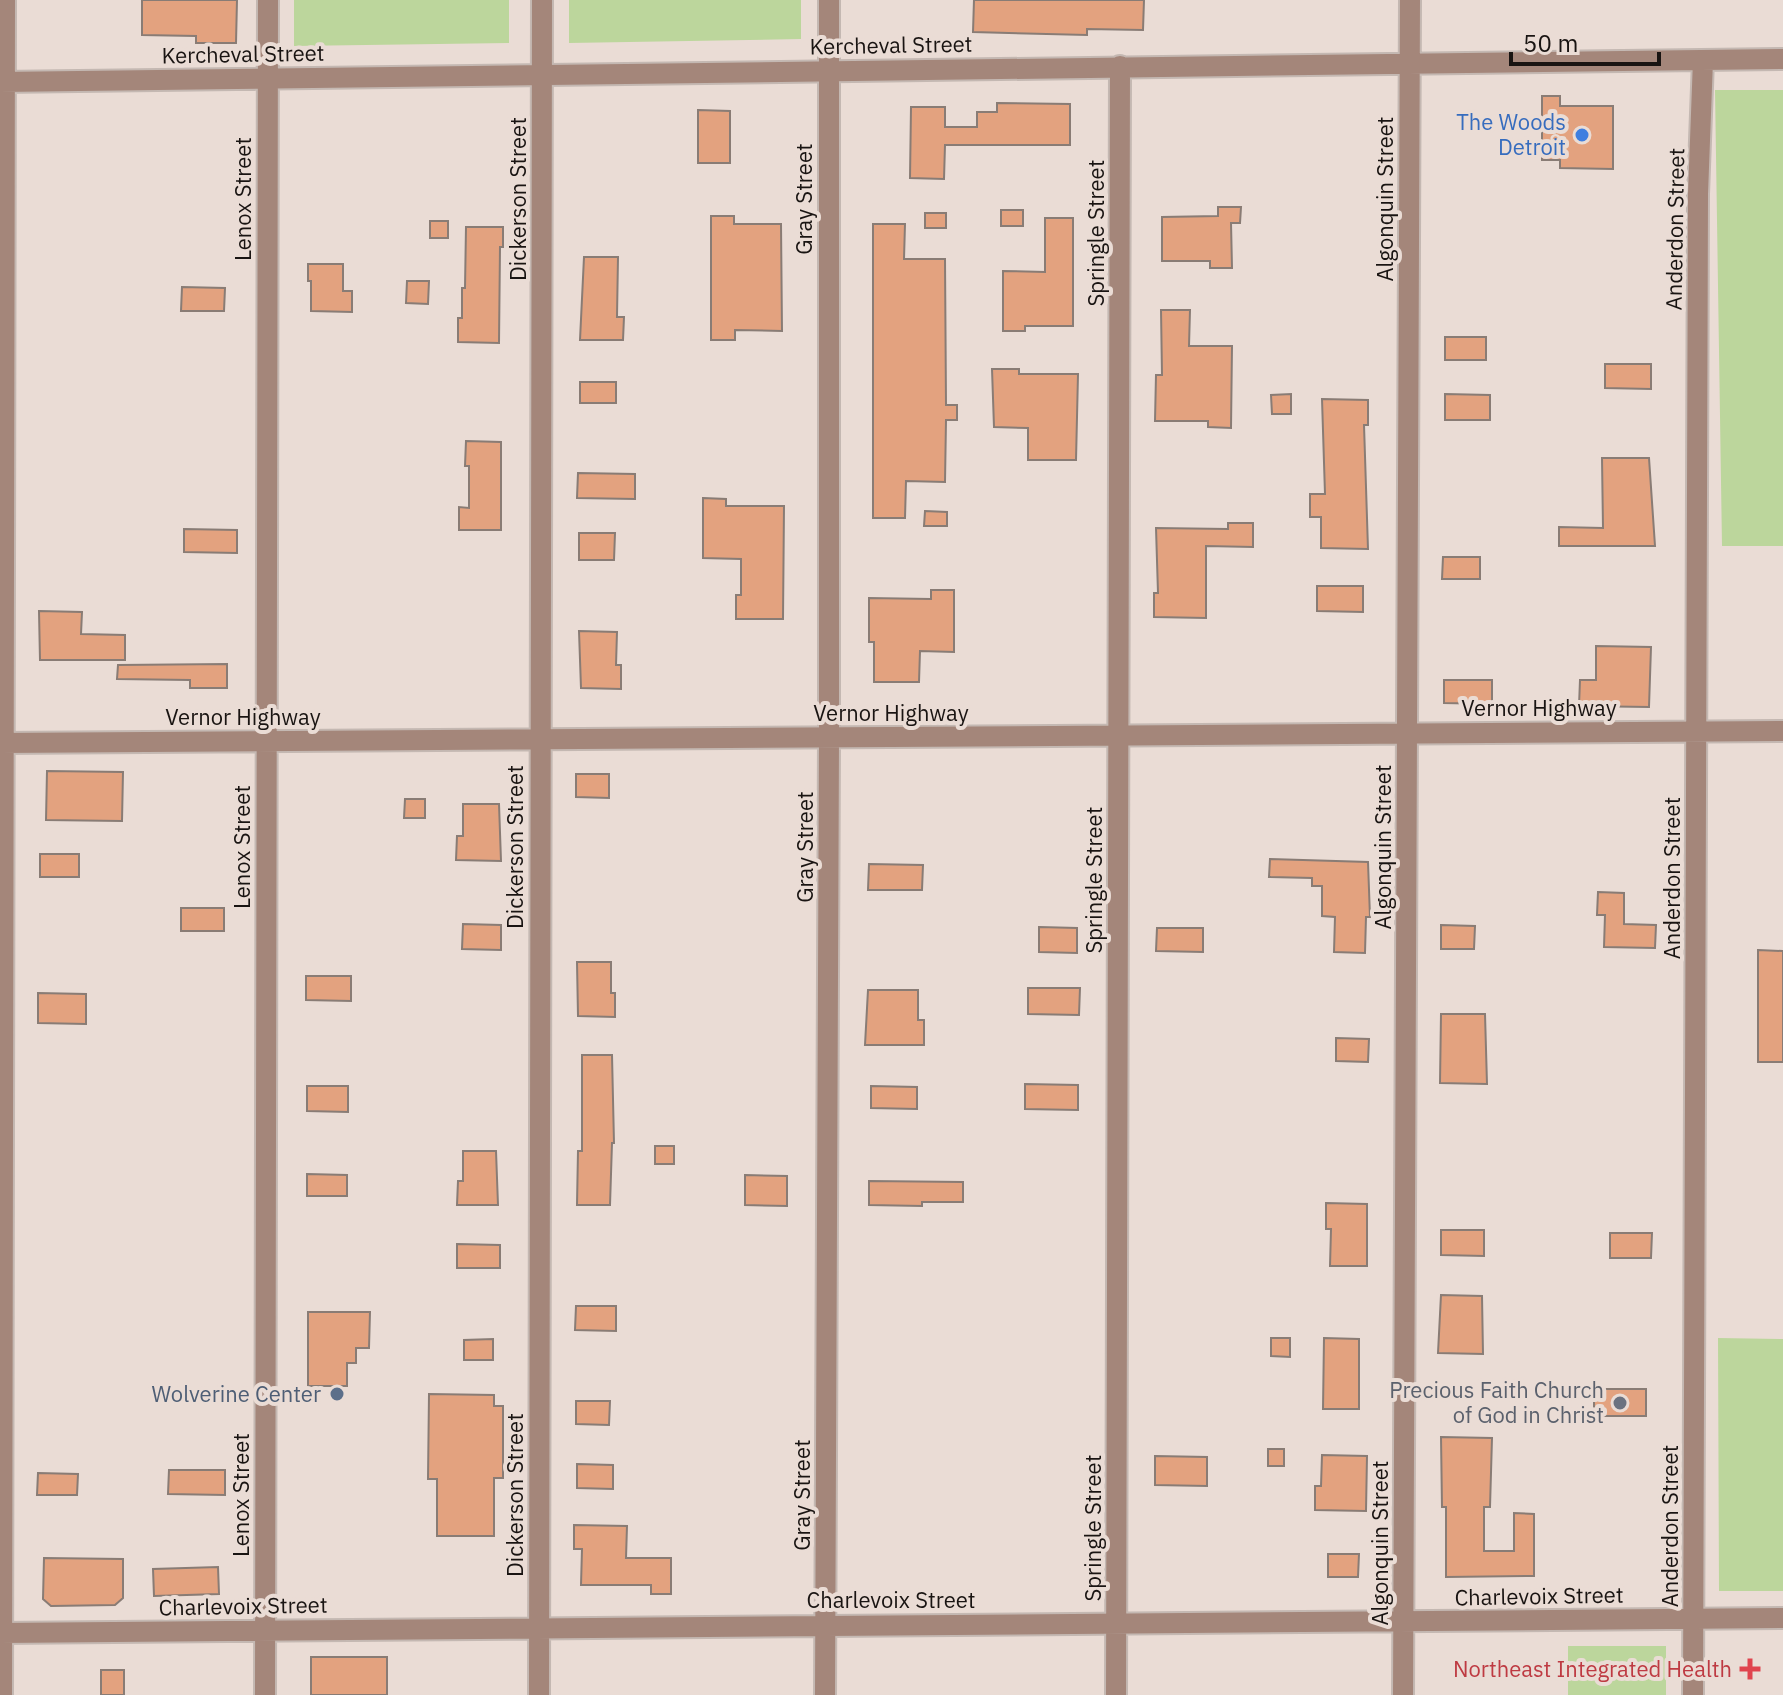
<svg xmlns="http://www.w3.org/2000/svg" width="1783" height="1695" font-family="'IBM Plex Sans',sans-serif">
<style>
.green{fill:#bcd69c}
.building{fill:#e3a27f;stroke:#897c75;stroke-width:2}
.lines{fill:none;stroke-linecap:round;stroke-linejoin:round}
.minor-casing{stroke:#c4b8b2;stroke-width:24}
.minor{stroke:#a4867a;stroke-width:20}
.shop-dot{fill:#3f7fe0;stroke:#eadcd5;stroke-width:3}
.service-dot{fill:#5c6f8a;stroke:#eadcd5;stroke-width:3}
.worship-dot{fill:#6b7280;stroke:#eadcd5;stroke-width:3}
.health-dot{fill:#e0444e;stroke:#eadcd5;stroke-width:3}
.labels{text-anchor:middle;stroke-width:8;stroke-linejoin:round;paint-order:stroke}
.street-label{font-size:22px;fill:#191412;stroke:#eadcd5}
.shop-label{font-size:22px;fill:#366cbe;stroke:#eadcd5;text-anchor:end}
.worship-label{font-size:22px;fill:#5b616d;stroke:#eadcd5;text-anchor:end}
.service-label{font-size:22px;fill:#4e5e75;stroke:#eadcd5;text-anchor:end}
.health-label{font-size:22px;fill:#be3a42;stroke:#eadcd5;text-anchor:end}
</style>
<rect width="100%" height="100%" fill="#eadcd5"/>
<!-- green -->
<path class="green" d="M294,0H509V43L294,46Z
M569,0H801V39L569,43Z
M1715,90H1783V546H1722Z
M1718,1338L1783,1339V1591H1719Z
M1568,1646H1666V1695H1568Z"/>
<!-- building -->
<path class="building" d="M142,0H237L236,43H196V36L142,35Z
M974,0H1144L1143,30L1087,29V35L973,32Z
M1542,96H1560V106H1613V169L1560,168V160H1542Z
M997,103L1070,104V145H945L944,179L910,178L911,107H945V127H977V112H997Z
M698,110L730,111V163H698Z
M1218,207H1241L1240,223H1231L1232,268H1210V261H1162V217L1218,216Z
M1001,210H1023V226H1001Z
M925,213H946V228H925Z
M711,216H734V224H781L782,331L735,330V340H711Z
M1045,218H1073V326H1025V331H1003V271L1045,272Z
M430,221H448V238H430Z
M873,224H905L904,259H945L946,405H957V420H946L945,482L906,481L905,518H873Z
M466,227H503V247H500L499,343L458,342V318H462V288H465Z
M584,257H618L617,317H624L623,340H580Z
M308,264H343V291H352V312L311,311V281H308Z
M407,281H429L428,304L406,303Z
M182,287L225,288L224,311H181Z
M1161,310H1190L1189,346H1232L1231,428L1208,427V421H1155L1156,375H1162Z
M1445,337H1486V360H1445Z
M1605,364H1651V389L1605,388Z
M992,369H1019V374H1078L1076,460H1028V428L994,427Z
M580,382H616V403H580Z
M1291,394V414H1272L1271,395Z
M1445,394L1490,395V420H1445Z
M1322,399L1368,400V425H1364L1368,549L1321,548V517H1310V494H1325Z
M466,441L501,442V530H459V507L469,508V466H465Z
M1602,458H1649L1655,546H1559V527L1603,528Z
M578,473L635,474V499L577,498Z
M703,498L726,499V506H784L783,619H736V595H741V559L703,558Z
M925,511L947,512V526H924Z
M1228,523H1253V547L1206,546V618L1154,617V593H1158L1156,528L1228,529Z
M184,529L237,530V553L184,552Z
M579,533H615L614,560H579Z
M1443,557H1480V579H1442Z
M1317,586H1363V612L1317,611Z
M931,590H954V652L920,651L919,682H874V642H869V598L931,599Z
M39,611L82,612L81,634L125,635V660H40Z
M579,631L617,632L616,665H621V689L581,688Z
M1596,646L1651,647L1649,707L1579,706L1580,680H1596Z
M227,664V688H190V680L117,679L118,665Z
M1444,680H1492V704L1444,703Z
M47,771L123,772L122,821L46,820Z
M576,774H609V798L576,797Z
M405,799H425V818H404Z
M463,804H499L501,861L456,860L457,836H463Z
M40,854H79V877H40Z
M1270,859L1368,862L1370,917H1366L1365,953L1334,952L1335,917L1322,916V886H1312V878L1269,877Z
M869,864L923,865L922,890H868Z
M1598,892L1624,893V924L1656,925L1655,948L1604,947L1605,915H1597Z
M181,908H224V931H181Z
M463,924L501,925V950L462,949Z
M1441,925L1475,926L1474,949H1441Z
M1039,927L1077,928V953L1039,952Z
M1157,928H1203V952L1156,951Z
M1758,950L1783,951V1062H1758Z
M577,962H611V993H615V1017L578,1016Z
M306,976H351V1001L306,1000Z
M1028,988H1080L1079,1015L1028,1014Z
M868,990H918V1020H924V1045H865Z
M38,993L86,994V1024L38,1023Z
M1441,1014H1485L1487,1084L1440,1083Z
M1336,1038L1369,1039L1368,1062L1336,1061Z
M582,1055H612L614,1143H612L610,1205H577L578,1151H582Z
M1025,1084L1078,1085V1110L1025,1109Z
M307,1086H348V1112L307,1111Z
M871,1086L917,1087V1109L871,1108Z
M655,1146H674V1164H655Z
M463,1151H496L498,1205H457L458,1181H463Z
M307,1174L347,1175V1196H307Z
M745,1175L787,1176V1206L745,1205Z
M869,1181L963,1182V1202H922V1206L869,1205Z
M1326,1203L1367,1204V1266H1330L1331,1229H1326Z
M1441,1230H1484V1256L1441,1255Z
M1610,1233H1652L1651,1258H1610Z
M457,1244L500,1245V1268H457Z
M1441,1295L1482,1296L1483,1354L1438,1353Z
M576,1306H616V1331L575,1330Z
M308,1312H370L369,1348H356V1363H347V1386H308Z
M1271,1338H1290V1357L1271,1356Z
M1324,1338L1359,1339V1409H1323Z
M493,1339V1360H464V1340Z
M1594,1389H1646V1416H1594Z
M429,1394L494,1395V1406H503V1478H494V1536H437V1479H428Z
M576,1401H610L609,1425L576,1424Z
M1441,1437L1492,1438L1490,1507H1484V1551H1514V1513L1534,1514V1576L1446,1577V1507H1442Z
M1268,1449H1284V1466H1268Z
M1322,1455L1367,1456L1366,1511L1315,1510V1486H1321Z
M1155,1456L1207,1457V1486L1155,1485Z
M577,1464L613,1465V1489L577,1488Z
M169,1470H225V1495L168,1494Z
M38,1473L78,1474L77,1495H37Z
M574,1525L627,1526L626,1558H671V1594H651V1585H581L582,1549H574Z
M1328,1554H1359L1358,1577H1328Z
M44,1558L123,1559V1598L115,1605L51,1606L43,1599Z
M218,1567L219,1594L154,1596L153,1569Z
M311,1657H387V1695H311Z
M101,1670H124V1695H101Z"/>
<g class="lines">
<defs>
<path id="minor" d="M0,82L1783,59
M0,743L1783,731
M0,1633L1783,1618
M2,1695L5,0
M265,1695L268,0
M539,1695L542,0
M825,1695L829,737V0
M1116,1695L1120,66
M1403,1695L1410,0
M1693,1695L1698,194L1703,60"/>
</defs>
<!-- minor casing -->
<use href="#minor" class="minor-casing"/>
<!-- minor -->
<use href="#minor" class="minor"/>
</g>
<!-- markers -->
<circle class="shop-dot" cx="1582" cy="135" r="8"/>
<circle class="service-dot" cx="337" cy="1394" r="8"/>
<circle class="worship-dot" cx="1620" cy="1403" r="8"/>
<path class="health-dot" d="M1746 1657h8v8h8v8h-8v8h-8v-8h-8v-8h8z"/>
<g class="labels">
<!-- street labels -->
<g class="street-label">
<text transform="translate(891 45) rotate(-1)" y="8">Kercheval Street</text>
<text transform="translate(243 54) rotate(-1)" y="8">Kercheval Street</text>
<text transform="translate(243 199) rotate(-90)" y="8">Lenox Street</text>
<text transform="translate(518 199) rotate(-90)" y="8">Dickerson Street</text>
<text transform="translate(804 199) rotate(-90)" y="8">Gray Street</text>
<text transform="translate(1385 199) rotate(-90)" y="8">Algonquin Street</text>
<text transform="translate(1675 229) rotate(-89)" y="8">Anderdon Street</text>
<text transform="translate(1096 233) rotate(-90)" y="8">Springle Street</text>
<text x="1539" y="716">Vernor Highway</text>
<text x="891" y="721">Vernor Highway</text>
<text x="243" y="725">Vernor Highway</text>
<text transform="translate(242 847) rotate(-90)" y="8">Lenox Street</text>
<text transform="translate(515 847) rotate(-90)" y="8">Dickerson Street</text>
<text transform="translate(805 847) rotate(-90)" y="8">Gray Street</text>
<text transform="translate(1383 847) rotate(-90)" y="8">Algonquin Street</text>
<text transform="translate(1672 878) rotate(-90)" y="8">Anderdon Street</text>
<text transform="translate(1094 880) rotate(-90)" y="8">Springle Street</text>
<text transform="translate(241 1495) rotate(-90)" y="8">Lenox Street</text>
<text transform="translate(515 1495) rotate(-90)" y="8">Dickerson Street</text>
<text transform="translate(802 1495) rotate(-90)" y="8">Gray Street</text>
<text transform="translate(1670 1526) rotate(-90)" y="8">Anderdon Street</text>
<text transform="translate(1093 1528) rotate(-90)" y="8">Springle Street</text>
<text transform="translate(1380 1543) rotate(-90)" y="8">Algonquin Street</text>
<text transform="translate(1539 1596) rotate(-1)" y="8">Charlevoix Street</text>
<text x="891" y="1608">Charlevoix Street</text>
<text transform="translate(243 1606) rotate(-1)" y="8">Charlevoix Street</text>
</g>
<!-- shop labels -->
<g class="shop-label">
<text x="1566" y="130">The Woods<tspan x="1566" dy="25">Detroit</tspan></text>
</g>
<!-- worship labels -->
<g class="worship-label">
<text x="1604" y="1398">Precious Faith Church<tspan x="1604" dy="25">of God in Christ</tspan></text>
</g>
<!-- service labels -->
<g class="service-label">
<text x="321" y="1402">Wolverine Center</text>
</g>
<!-- health labels -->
<g class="health-label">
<text x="1732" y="1677">Northeast Integrated Health</text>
</g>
</g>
<!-- scale -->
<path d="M1511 52v12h148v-12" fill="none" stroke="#191412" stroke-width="4"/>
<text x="1523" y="52" font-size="24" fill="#191412" stroke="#eadcd5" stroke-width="6" paint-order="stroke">50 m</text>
</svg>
